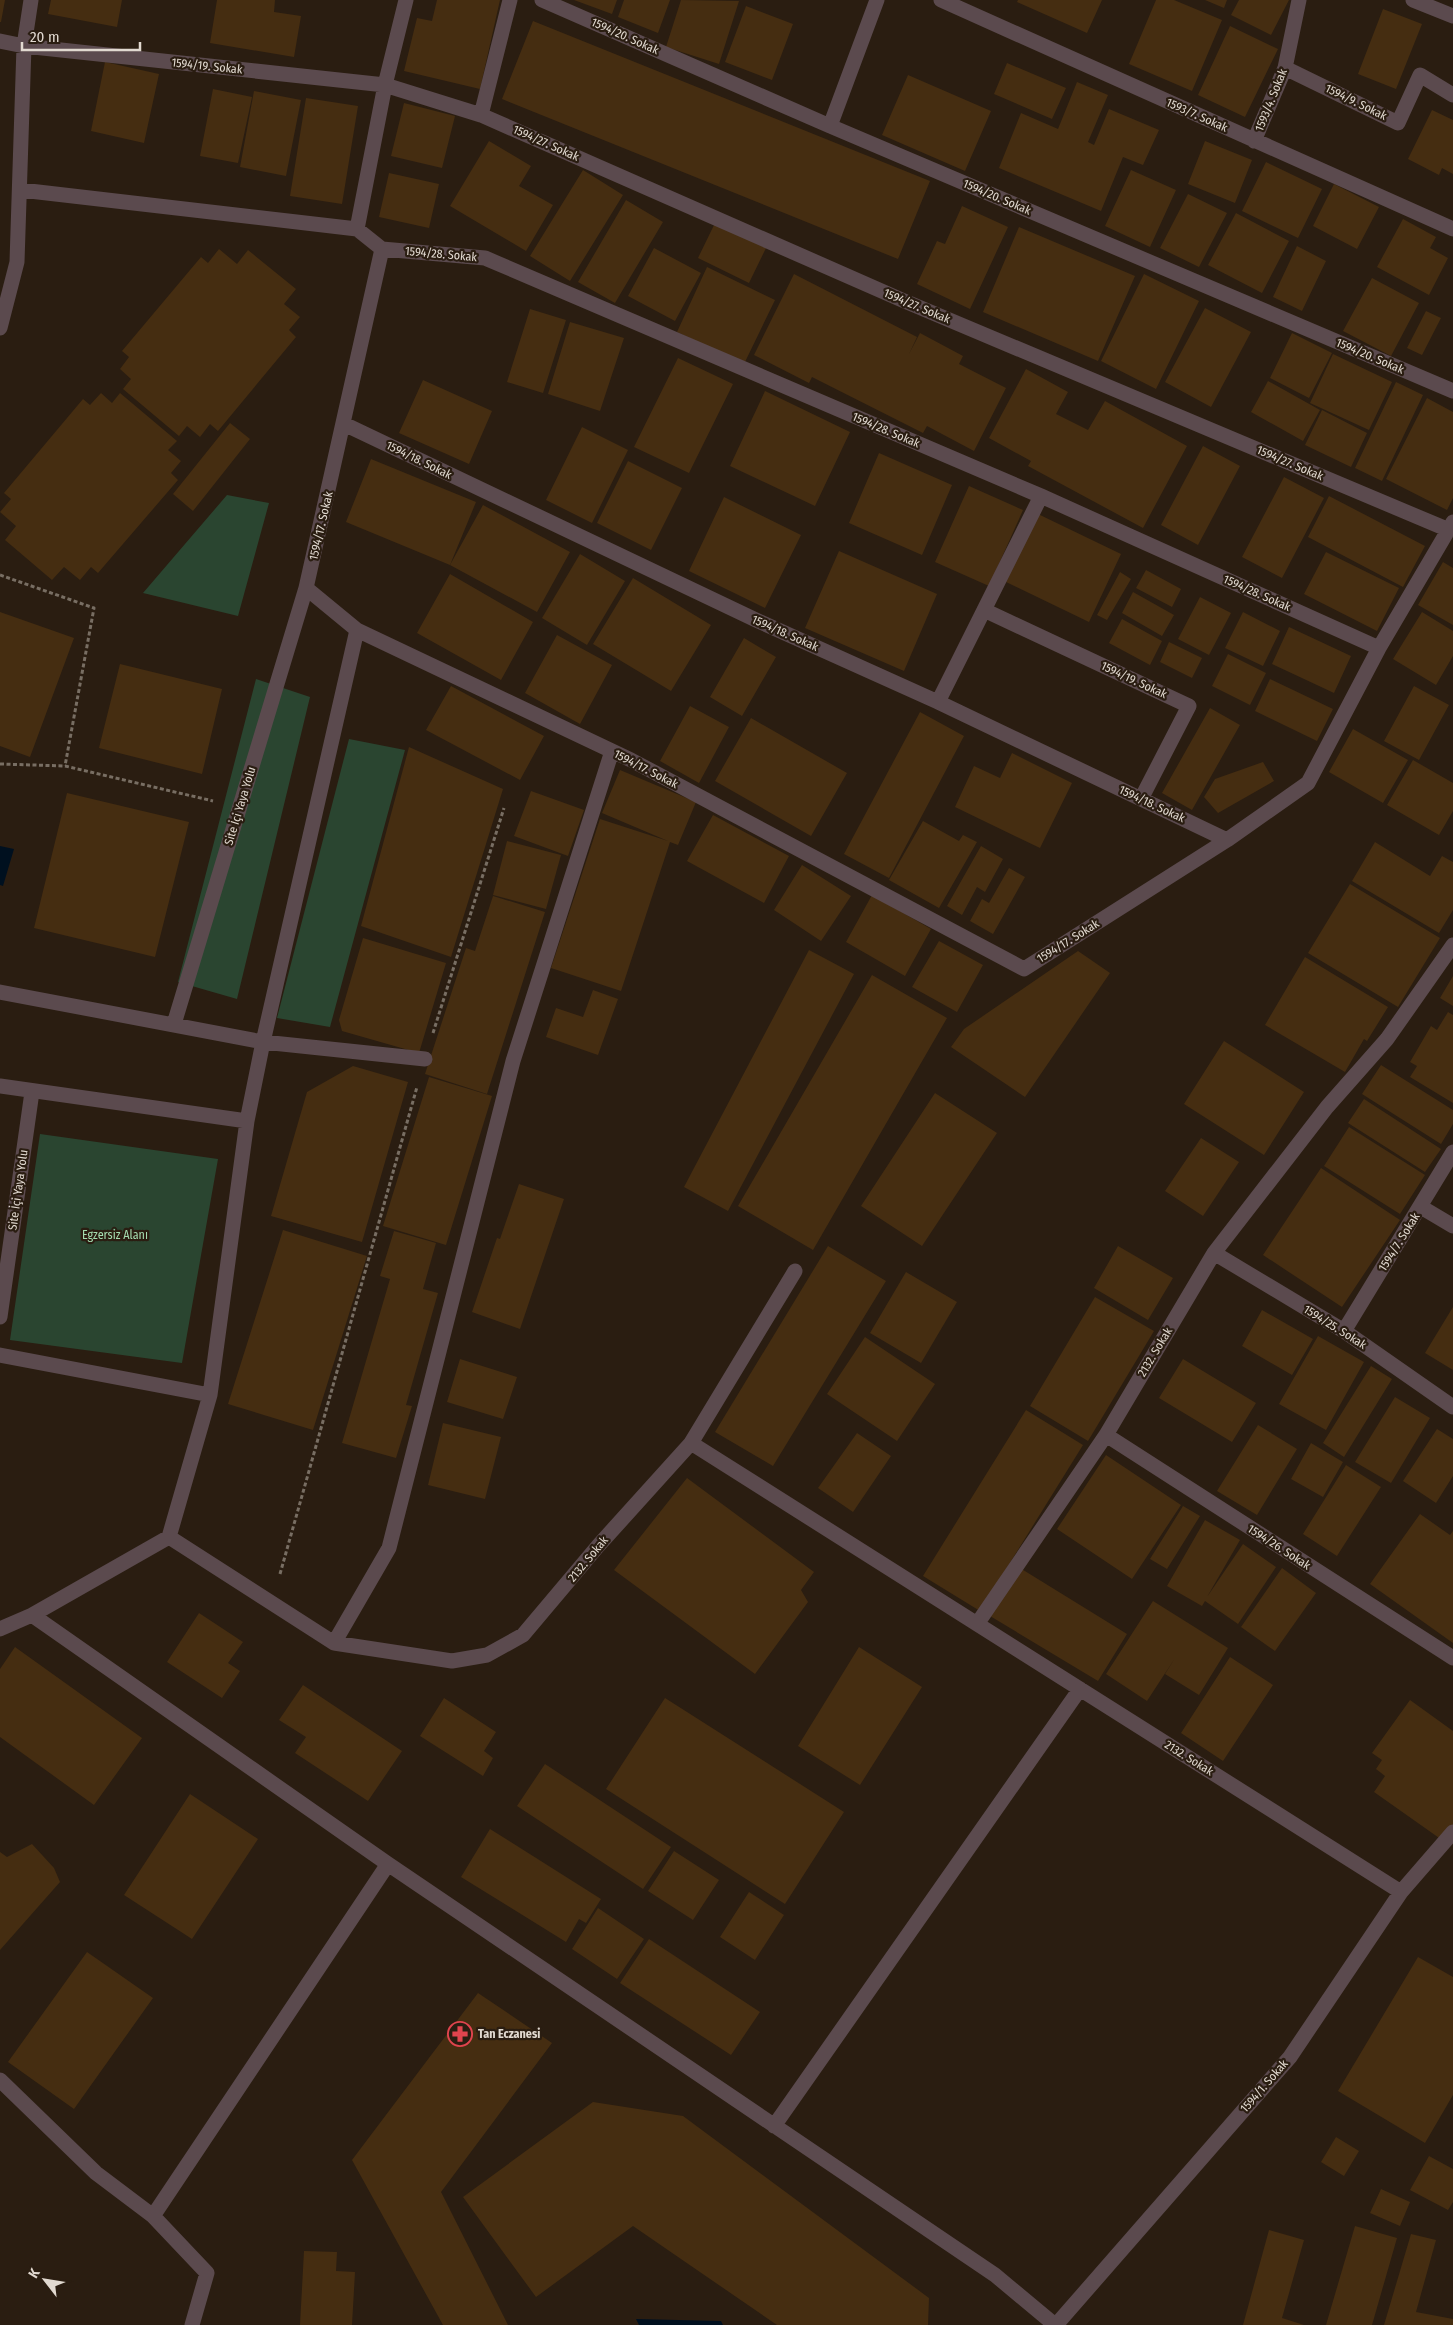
<svg xmlns="http://www.w3.org/2000/svg" width="1453" height="2325" font-family="'Fira Sans Condensed',sans-serif">
<style>
.green{fill:#2a4530}
.water{fill:#00101f}
.building{fill:#452d11}
.lines{fill:none;stroke-linecap:round;stroke-linejoin:round}
.path{stroke:#786e63;stroke-width:3;stroke-dasharray:4 2.5;stroke-linecap:butt}
.minor{stroke:#5b4a4e;stroke-width:15}
.labels{text-anchor:middle;stroke-width:4.5;stroke-linejoin:round;paint-order:stroke}
.street-label{font-size:12px;fill:#e1d9d0;stroke:#2a1d11}
.park-label{font-size:12px;fill:#a4dcaf;stroke:#2a1d11}
.poi-label{font-size:12px;font-weight:bold;fill:#e1d9d0;stroke:#2a1d11;text-anchor:start}
</style>
<rect width="100%" height="100%" fill="#2a1d11"/>
<!-- green -->
<path class="green" d="M227,495L269,503L238,616L143,593Z
M256,679L310,697L237,999L178,982Z
M349,739L405,750L330,1027L277,1018Z
M40,1134L218,1159L182,1363L10,1340Z"/>
<!-- water -->
<path class="water" d="M0,846L14,849L3,886L0,885Z
M636,2319L721,2321L723,2325H639Z"/>
<!-- building -->
<path class="building" d="M0,0H5L1,22H0Z
M51,0H122L117,27L48,14Z
M217,0H275L274,12L301,16L294,57L210,43Z
M437,0H500L480,89L404,71L417,18L432,21Z
M574,0H617L612,14Z
M624,0H670L658,33L618,17Z
M681,0L739,1L719,64L666,47Z
M1018,0H1102L1087,33L1017,2Z
M1156,0H1174L1222,20L1192,91L1129,64Z
M1205,0H1227L1224,8Z
M1239,0H1289L1271,35L1231,15Z
M746,6L793,24L772,80L725,62Z
M1383,9L1422,24L1396,89L1358,74Z
M533,21L930,181L898,259L502,99Z
M1230,26L1278,49L1245,117L1198,95Z
M105,62L159,74L144,143L91,131Z
M1007,63L1066,88L1052,119L994,94Z
M908,75L991,111L965,171L882,135Z
M1077,82L1108,95L1088,142L1094,145L1109,109L1159,130L1143,165L1123,157L1101,211L999,168L1021,113L1058,129Z
M213,89L252,97L238,163L200,156Z
M254,91L301,100L286,176L240,167Z
M306,98L358,106L342,204L290,196Z
M404,103L455,116L442,168L391,156Z
M1432,110L1453,120V174L1442,168L1439,175L1408,159Z
M489,141L531,166L519,186L553,205L526,251L450,206Z
M1205,141L1252,160L1235,203L1188,184Z
M1266,162L1322,189L1298,238L1242,211Z
M583,170L623,195L570,281L530,256Z
M1131,170L1176,190L1150,247L1105,226Z
M389,173L439,184L429,228L379,217Z
M1334,184L1379,207L1357,249L1313,226Z
M1188,194L1227,213L1199,267L1160,248Z
M626,200L663,222L615,303L578,282Z
M962,206L1008,227L970,309L917,284L937,241L945,244Z
M1236,213L1289,241L1262,293L1208,265Z
M1403,219L1436,237L1430,248L1448,258L1429,295L1377,267Z
M715,223L766,248L749,283L698,258Z
M1019,227L1135,276L1098,361L983,312Z
M1297,246L1326,261L1302,311L1273,297Z
M654,248L701,273L675,321L628,296Z
M219,249L237,264L248,250L296,289L284,304L300,317L289,330L296,337L218,431L210,424L200,437L187,426L179,436L123,389L131,379L120,369L129,357L122,351L201,257L208,263Z
M707,267L775,300L744,364L677,332Z
M794,274L917,337L909,354L920,333L963,356L959,364L1006,388L974,451L927,426L923,433L812,377L809,383L754,355Z
M1144,274L1199,301L1156,389L1101,361Z
M1372,278L1419,303L1391,356L1343,331Z
M1205,308L1251,332L1211,407L1165,382Z
M530,309L566,320L543,393L507,382Z
M1426,311L1441,318L1422,355L1407,348Z
M570,322L624,338L600,411L548,394Z
M1292,333L1332,353L1309,398L1270,378Z
M1333,354L1392,382L1369,430L1310,403Z
M678,358L733,384L689,473L634,447Z
M1026,369L1068,392L1056,414L1088,430L1105,401L1187,446L1143,528L1028,466L1031,461L989,438Z
M423,380L492,411L469,464L399,433Z
M1268,381L1320,410L1303,441L1251,412Z
M1396,382L1423,395L1382,481L1355,468Z
M765,391L850,432L815,506L730,466Z
M101,393L112,403L120,393L177,441L168,450L181,461L171,473L178,480L98,573L91,567L80,580L64,567L52,580L5,540L16,526L0,512L11,499L4,493L83,399L90,405Z
M1427,398L1453,412V498L1447,510L1386,479Z
M1322,410L1367,433L1351,467L1305,445Z
M230,423L250,439L193,511L173,494Z
M582,427L628,450L592,523L546,500Z
M1203,446L1240,466L1198,545L1161,525Z
M879,453L952,485L922,555L849,523Z
M371,459L476,502L450,565L346,522Z
M628,461L682,488L651,550L597,523Z
M1284,477L1324,498L1282,578L1242,557Z
M969,486L1023,510L989,586L935,562Z
M1329,496L1425,546L1403,587L1308,537Z
M724,497L801,535L765,608L689,571Z
M483,505L570,552L537,612L450,565Z
M1038,514L1121,554L1089,622L1006,582Z
M839,551L937,594L904,671L805,628Z
M1326,552L1399,588L1377,631L1304,594Z
M580,554L625,581L587,645L542,618Z
M1443,562L1453,568V625L1418,605Z
M1146,570L1181,589L1172,607L1136,588Z
M1120,572L1131,579L1107,620L1097,615Z
M450,574L533,622L501,680L417,633Z
M633,578L711,625L671,691L593,644Z
M1133,592L1174,615L1162,636L1122,613Z
M1200,597L1231,613L1209,655L1178,639Z
M0,612L74,638L30,757L0,746Z
M1243,612L1280,631L1263,666L1225,648Z
M1422,612L1453,631V656L1436,685L1393,659Z
M1122,619L1162,641L1150,665L1109,643Z
M1289,627L1351,656L1334,693L1272,664Z
M557,635L612,665L580,724L525,693Z
M744,638L776,657L742,716L710,697Z
M1169,642L1202,658L1192,678L1160,662Z
M1228,654L1266,673L1250,705L1212,686Z
M120,664L222,689L202,774L99,748Z
M1270,679L1333,709L1317,741L1255,711Z
M451,686L544,736L520,780L426,730Z
M1414,686L1449,705L1419,760L1384,741Z
M690,706L729,727L699,783L660,761Z
M1210,708L1240,725L1192,810L1162,793Z
M920,712L964,736L889,878L844,854Z
M751,718L847,773L811,836L715,781Z
M1353,729L1408,760L1383,803L1329,772Z
M409,747L503,789L451,957L361,926Z
M1012,753L1072,783L1040,848L955,807L974,766L1000,778Z
M1413,760L1453,783V811L1439,835L1387,805Z
M1263,762L1274,781L1218,813L1204,797L1215,779Z
M620,770L696,802L678,845L670,842L621,991L551,968L600,819L668,841L602,813Z
M531,791L584,810L568,856L514,836Z
M67,793L189,822L155,957L34,928Z
M713,815L789,856L764,903L687,861Z
M923,821L959,841L963,835L977,842L939,908L889,880Z
M507,841L561,855L546,909L493,895Z
M1375,842L1430,876L1442,856L1453,862V910L1439,933L1352,881Z
M981,846L1003,859L985,892L977,887L962,915L947,906Z
M802,865L851,896L821,941L774,910Z
M1009,868L1025,877L993,934L970,921L982,899L989,903Z
M1350,884L1440,938L1398,1007L1308,953Z
M872,895L931,929L905,976L846,942Z
M493,896L545,912L487,1094L425,1074L466,948L475,951Z
M363,938L446,963L419,1053L342,1031L339,1020Z
M939,941L983,965L957,1012L912,987Z
M809,950L854,974L728,1211L684,1187Z
M1078,951L1110,973L1025,1097L951,1047L964,1029Z
M1305,957L1388,1007L1367,1041L1364,1039L1345,1072L1265,1025Z
M872,975L947,1018L813,1250L738,1206Z
M1453,976V1006L1440,998Z
M593,990L618,999L598,1055L546,1037L556,1008L583,1017Z
M1448,1012L1453,1015V1103L1410,1077L1417,1066L1410,1062L1431,1026L1437,1030Z
M1224,1041L1304,1092L1264,1155L1184,1104Z
M1381,1065L1453,1110V1124L1441,1144L1362,1094Z
M353,1066L408,1082L362,1242L271,1216L307,1092Z
M429,1077L492,1096L446,1245L383,1226Z
M935,1093L997,1133L922,1246L861,1206Z
M1364,1099L1441,1149L1425,1172L1348,1123Z
M1349,1127L1425,1175L1400,1214L1324,1166Z
M1201,1138L1239,1162L1203,1216L1165,1191Z
M1321,1168L1400,1220L1342,1307L1263,1255Z
M519,1184L564,1199L520,1329L472,1312L497,1238L500,1239Z
M283,1230L367,1256L313,1430L228,1404Z
M394,1231L436,1243L423,1289L438,1293L406,1405L412,1406L396,1458L342,1443L390,1279L380,1276Z
M828,1246L886,1281L773,1466L715,1432Z
M1118,1246L1173,1278L1148,1320L1094,1288Z
M906,1272L957,1302L921,1363L870,1333Z
M1095,1297L1154,1331L1088,1441L1030,1406Z
M1453,1307V1370L1425,1353Z
M1262,1310L1313,1339L1292,1375L1242,1346Z
M1318,1336L1364,1362L1326,1430L1279,1404Z
M865,1337L935,1384L897,1441L827,1394Z
M460,1359L517,1377L503,1419L447,1402Z
M1183,1359L1256,1403L1232,1442L1159,1398Z
M1371,1366L1392,1379L1344,1457L1323,1443Z
M1395,1397L1430,1418L1391,1483L1355,1462Z
M1026,1410L1083,1445L980,1611L923,1576Z
M443,1423L501,1437L485,1499L428,1485Z
M1258,1425L1297,1449L1257,1515L1217,1491Z
M1437,1429L1453,1439V1476L1436,1503L1403,1481Z
M857,1433L891,1456L853,1512L818,1488Z
M1311,1443L1343,1462L1323,1497L1291,1479Z
M1106,1455L1181,1505L1132,1579L1057,1529Z
M1346,1465L1381,1487L1337,1556L1303,1534Z
M687,1478L814,1572L801,1590L808,1602L755,1674L614,1570Z
M1183,1506L1200,1516L1167,1569L1150,1559Z
M1420,1514L1450,1535L1453,1531V1643L1370,1584Z
M1205,1520L1240,1540L1207,1597L1243,1544L1276,1567L1238,1624L1205,1601L1202,1606L1167,1586Z
M1020,1568L1127,1634L1098,1681L990,1616Z
M1282,1568L1316,1593L1275,1651L1241,1627Z
M1153,1601L1228,1648L1199,1695L1165,1674L1175,1658L1147,1701L1106,1674Z
M199,1613L243,1642L228,1663L240,1671L222,1698L167,1662Z
M15,1647L142,1738L94,1805L0,1737V1669Z
M859,1647L922,1687L860,1785L798,1746Z
M1230,1657L1273,1685L1223,1761L1181,1733Z
M303,1685L402,1751L368,1801L295,1753L306,1737L279,1720Z
M444,1698L496,1732L484,1751L493,1758L483,1776L420,1736Z
M665,1698L844,1812L785,1904L606,1789Z
M1410,1700L1453,1731V1824L1442,1840L1374,1792L1385,1776L1376,1769L1382,1760L1372,1753Z
M545,1764L671,1847L643,1889L517,1806Z
M190,1794L258,1839L192,1939L124,1895Z
M490,1829L601,1899L586,1923L579,1919L566,1942L461,1877Z
M32,1844L54,1868L60,1882L0,1950V1852L7,1857Z
M674,1851L719,1880L693,1920L648,1891Z
M749,1892L784,1915L755,1960L720,1937Z
M598,1908L644,1939L617,1979L572,1949Z
M649,1939L760,2012L731,2055L620,1983Z
M87,1952L153,1998L74,2109L8,2062Z
M1418,1957L1453,1977V2095L1425,2143L1338,2091Z
M478,1993L552,2043L441,2192L508,2325H443L352,2160Z
M593,2102L683,2116L929,2298L928,2325H777L633,2226L536,2297L463,2197Z
M1336,2137L1359,2151L1344,2176L1321,2162Z
M1429,2156L1453,2169V2202L1448,2210L1410,2190Z
M1381,2189L1410,2202L1400,2226L1370,2213Z
M1355,2226L1397,2238L1372,2325H1326Z
M1269,2230L1304,2240L1282,2318L1304,2325H1243Z
M1411,2234L1436,2240L1416,2312L1453,2319V2325H1384Z
M304,2251L337,2252L336,2271L355,2272L352,2325H300Z"/>
<g class="lines">
<!-- path -->
<path class="path" d="M0,575L94,608L65,766
M0,764L65,766L213,801
M433,1033L504,808
M280,1574L417,1087"/>
<!-- minor -->
<path class="minor" d="M542,0L830,126L1453,391
M941,0L1453,229
M1413,0L1453,16
M0,41L24,46L385,85L481,115L902,300L1449,530
M1285,68L1398,123L1420,75L1453,95
M481,115L510,0
M830,126L877,0
M1254,141L1285,68L1299,0
M21,190L357,229
M357,229L382,249L306,588L357,630L631,760L1024,969L1227,840L1308,783L1379,648L1453,522
M357,229L385,85L406,0
M382,249L485,258L1041,496L1379,648
M0,328L17,262L24,46L31,0
M344,424L756,620L938,702L1227,840
M984,610L1189,706L1141,799
M938,702L1041,496
M0,992L263,1042L357,630
M174,1024L306,588
M0,1086L247,1121
M1421,1207L1453,1226
M1214,1253L1344,1331L1453,1407
M0,1317L32,1092
M1344,1331L1453,1152
M0,1355L210,1395
M1106,1435L1453,1658
M691,1443L795,1271
M169,1537L334,1643L452,1661L487,1655L523,1635L598,1546L691,1443L1401,1892
M32,1615L169,1537L210,1395L247,1121L263,1042L425,1059
M977,1624L1106,1435L1214,1253L1327,1107L1387,1039L1453,945
M0,1629L32,1615L388,1864L995,2275L1055,2325
M334,1643L389,1548L513,1061L612,751
M0,2080L96,2173L153,2216
M774,2126L1080,1689
M192,2325L207,2273L153,2216L388,1864
M1056,2325L1290,2057L1401,1892L1453,1832"/>
</g>
<!-- icons -->
<defs>
<symbol id="pharmacy-ring" viewBox="-11 -11 22 22"><circle r="9.5" fill="#2a1d11" stroke="#e0444e" stroke-width="1.5"/><path d="M-2-6h4v4h4v4h-4v4h-4v-4h-4v-4h4Z" fill="#e0444e"/></symbol>
</defs>
<g fill-rule="evenodd">
<use href="#pharmacy-ring" x="446" y="2020" width="28" height="28"/>
</g>
<g class="labels">
<!-- street labels -->
<g class="street-label">
<text transform="translate(625 36) rotate(24)" y="4">1594/20. Sokak</text>
<text transform="translate(207 66) rotate(6)" y="4">1594/19. Sokak</text>
<text transform="translate(1271 100) rotate(-68)" y="4">1593/4. Sokak</text>
<text transform="translate(1356 102) rotate(26)" y="4">1594/9. Sokak</text>
<text transform="translate(1197 115) rotate(24)" y="4">1593/7. Sokak</text>
<text transform="translate(546 143) rotate(24)" y="4">1594/27. Sokak</text>
<text transform="translate(997 197) rotate(23)" y="4">1594/20. Sokak</text>
<text transform="translate(441 254) rotate(5)" y="4">1594/28. Sokak</text>
<text transform="translate(917 306) rotate(23)" y="4">1594/27. Sokak</text>
<text transform="translate(1370 356) rotate(23)" y="4">1594/20. Sokak</text>
<text transform="translate(886 430) rotate(23)" y="4">1594/28. Sokak</text>
<text transform="translate(419 460) rotate(26)" y="4">1594/18. Sokak</text>
<text transform="translate(1290 463) rotate(23)" y="4">1594/27. Sokak</text>
<text transform="translate(321 526) rotate(-77)" y="4">1594/17. Sokak</text>
<text transform="translate(1257 593) rotate(24)" y="4">1594/28. Sokak</text>
<text transform="translate(785 633) rotate(24)" y="4">1594/18. Sokak</text>
<text transform="translate(1134 680) rotate(25)" y="4">1594/19. Sokak</text>
<text transform="translate(646 769) rotate(27)" y="4">1594/17. Sokak</text>
<text transform="translate(1152 804) rotate(25)" y="4">1594/18. Sokak</text>
<text transform="translate(240 806) rotate(-73)" y="4">Site İçi Yaya Yolu</text>
<text transform="translate(1068 941) rotate(-32)" y="4">1594/17. Sokak</text>
<text transform="translate(18 1190) rotate(-82)" y="4">Site İçi Yaya Yolu</text>
<text transform="translate(1399 1242) rotate(-58)" y="4">1594/7. Sokak</text>
<text transform="translate(1335 1327) rotate(32)" y="4">1594/25. Sokak</text>
<text transform="translate(1155 1352) rotate(-59)" y="4">2132. Sokak</text>
<text transform="translate(1279 1547) rotate(33)" y="4">1594/26. Sokak</text>
<text transform="translate(588 1559) rotate(-50)" y="4">2132. Sokak</text>
<text transform="translate(1189 1758) rotate(32)" y="4">2132. Sokak</text>
<text transform="translate(1264 2086) rotate(-49)" y="4">1594/1. Sokak</text>
</g>
<!-- park labels -->
<g class="park-label">
<text x="115" y="1239">Egzersiz Alanı</text>
</g>
<!-- poi labels -->
<g class="poi-label">
<text x="478" y="2038">Tan Eczanesi</text>
</g>
</g>
<!-- north arrow -->
<g transform="translate(45 2280) rotate(301)" stroke="#2a1d11" stroke-width="4" paint-order="stroke">
<path d="M0-4L9 19L0 12L-9 19Z" fill="#e1d9d0"/>
<text y="-8" font-size="14" font-weight="bold" text-anchor="middle" fill="#e1d9d0">K</text>
</g>
<!-- scale -->
<path d="M22 42v8h118v-8" fill="none" stroke="#e1d9d0" stroke-width="2.5"/>
<text x="30" y="42" font-size="15" fill="#e1d9d0" stroke="#2a1d11" stroke-width="4" paint-order="stroke">20 m</text>
</svg>
